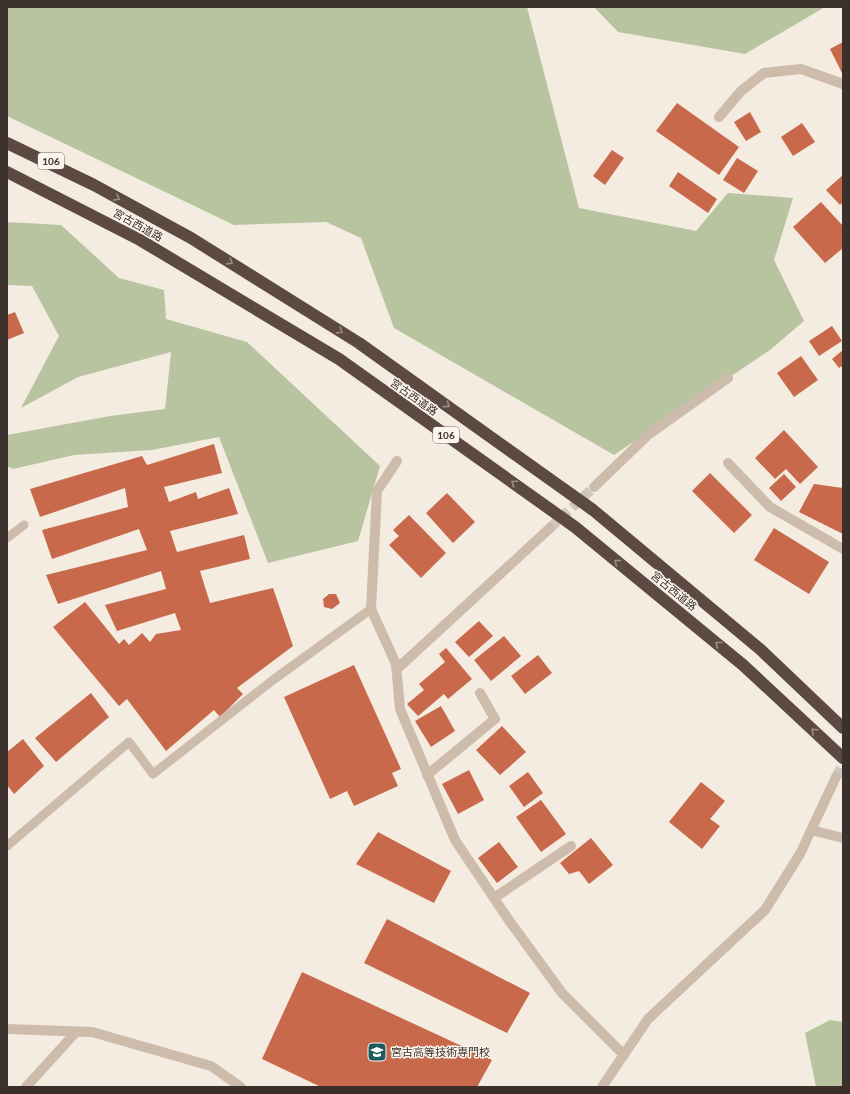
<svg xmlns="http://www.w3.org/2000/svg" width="850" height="1094" font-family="Lato,'Noto Sans JP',sans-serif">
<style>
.green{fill:#b8c4a0}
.building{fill:#c8694b}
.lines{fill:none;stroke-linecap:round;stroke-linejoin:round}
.street-tunnel{stroke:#cfc6bd;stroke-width:10;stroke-dasharray:10 5;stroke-linecap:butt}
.lane{stroke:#cdbbac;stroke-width:9}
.street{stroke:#cdbbac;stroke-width:10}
.highway{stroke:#5c4a42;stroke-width:12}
.oneway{stroke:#9c8e87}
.labels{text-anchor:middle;stroke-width:3;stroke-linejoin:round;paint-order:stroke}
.shield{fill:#fbf5ee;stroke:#756b66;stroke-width:1}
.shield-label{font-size:10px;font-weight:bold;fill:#3b302b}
.street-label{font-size:11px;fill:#3b302b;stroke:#fbf5ee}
.poi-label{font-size:11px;fill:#3b302b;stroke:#fbf5ee;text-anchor:start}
</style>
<rect width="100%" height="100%" fill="#f4ebe1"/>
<!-- green -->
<path class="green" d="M7,7H527L579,208L696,231L728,193L793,198L774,260L804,321L770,350L614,455L394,328L361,238L326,222L234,225L7,116Z
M594,7H825L745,54L618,32Z
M7,222L61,225L119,278L164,290L166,319L247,342L380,466L358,541L268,563L219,437L152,450L74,455L13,469L7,466V435L110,416L165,409L171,352L78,377L21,408L59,336L32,286L7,285Z
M830,1020L843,1022V1087H816L805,1033Z"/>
<!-- building -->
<path class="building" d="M843,42V75L830,49Z
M677,103L739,147L719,175L656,131Z
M750,112L761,132L746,141L734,122Z
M802,123L815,142L793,156L781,137Z
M612,150L624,158L605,185L593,176Z
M737,158L758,171L744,193L723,180Z
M678,172L717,199L708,213L669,186Z
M843,175V202L840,205L826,190Z
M821,202L843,226V248L825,263L793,227Z
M15,312L24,333L7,340V315Z
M832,326L842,341L819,356L809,341Z
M843,350V365L839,368L832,359Z
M801,356L818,380L794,397L777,373Z
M784,430L818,467L800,484L786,469L775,479L755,458Z
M214,444L222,473L164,487L169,502L196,492L198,499L229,488L238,514L170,531L177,552L244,535L250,559L200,571L210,603L273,588L293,646L237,688L243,694L220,717L214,710L166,751L127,699L119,706L53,627L85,602L119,644L124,639L129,645L142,633L150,642L156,634L181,630L175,613L117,631L105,605L166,589L161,571L58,604L46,575L147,550L139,529L52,559L42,530L128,507L125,488L40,517L30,489L142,456L147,465Z
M710,473L752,515L734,533L692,491Z
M784,474L796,487L781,501L769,488Z
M814,484L843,488V534L799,512Z
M447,493L475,522L453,543L426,513Z
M409,515L446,553L421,578L389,545L399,536L393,530Z
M774,528L829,562L809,594L754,560Z
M329,594H336L340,603L332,609L324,607L323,599Z
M479,621L493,636L469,657L455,642Z
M504,636L521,656L491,681L474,660Z
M446,648L472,679L448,699L444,694L418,716L407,704L424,690L419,684L445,662L439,654Z
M538,655L552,673L525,694L511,676Z
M354,665L401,769L392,773L398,786L354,806L347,791L330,799L284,697Z
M91,693L109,717L56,762L35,738Z
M441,706L455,731L431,747L415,721Z
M502,726L526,752L500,775L476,750Z
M23,739L44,766L14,794L7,785V752Z
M469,770L484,800L458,814L442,784Z
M528,772L543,793L524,807L509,786Z
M701,782L725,801L710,819L720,826L702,849L669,822Z
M541,800L566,834L541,852L516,817Z
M378,832L451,871L434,903L356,864Z
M591,838L613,865L589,884L579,871L569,874L560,863Z
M499,842L518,867L497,883L478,858Z
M387,919L530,993L507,1033L364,963Z
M302,972L492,1060L477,1087H321L262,1059Z"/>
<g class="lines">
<!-- street-tunnel -->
<path class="street-tunnel" d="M550,528L594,487
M836,777L843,764"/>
<!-- lane -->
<path class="lane" d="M7,538L24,525
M7,846L129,742L153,774L273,680L371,609"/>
<!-- street -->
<path class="street" d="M719,117L741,91L764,73L801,69L843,84
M397,461L377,491L371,609L396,664L400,709L455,840L508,919L562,993L624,1055
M728,463L770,507L843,549
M594,487L648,435L728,378
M397,669L550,528
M427,775L495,719L480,693
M811,830L843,838
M494,898L571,846
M7,1029L92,1032L211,1066L241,1087
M26,1087L76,1032
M602,1087L648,1019L765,910L800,854L836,777"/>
<!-- highway -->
<path class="highway" d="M7,143L94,185L191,238L359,343L593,510L761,650L843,728
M7,172L140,240L339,359L575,527L743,665L843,758"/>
</g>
<!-- one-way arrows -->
<defs><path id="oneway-chevron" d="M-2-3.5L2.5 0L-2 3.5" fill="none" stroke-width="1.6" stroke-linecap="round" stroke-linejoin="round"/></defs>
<g class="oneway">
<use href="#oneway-chevron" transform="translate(117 198) rotate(29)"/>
<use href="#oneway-chevron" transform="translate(230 262) rotate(32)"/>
<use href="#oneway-chevron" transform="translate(340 331) rotate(32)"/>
<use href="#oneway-chevron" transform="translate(447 405) rotate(36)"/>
<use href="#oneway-chevron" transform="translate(514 483) rotate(-145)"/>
<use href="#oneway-chevron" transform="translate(617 562) rotate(-141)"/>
<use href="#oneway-chevron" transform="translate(718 644) rotate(-141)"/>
<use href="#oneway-chevron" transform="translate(814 731) rotate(-137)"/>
</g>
<!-- icons -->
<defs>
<symbol id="school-square" viewBox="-11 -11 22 22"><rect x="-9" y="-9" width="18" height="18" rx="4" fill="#1f5a5e" stroke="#fbf5ee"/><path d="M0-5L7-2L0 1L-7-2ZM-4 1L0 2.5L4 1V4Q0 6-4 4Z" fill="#fff"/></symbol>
</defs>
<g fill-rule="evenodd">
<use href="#school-square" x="366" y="1041" width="22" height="22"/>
</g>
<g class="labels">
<!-- shield labels -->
<g class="shield">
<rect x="38" y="153" width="26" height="16" rx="3"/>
<rect x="433" y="427" width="26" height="16" rx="3"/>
</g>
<g class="shield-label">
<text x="51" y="165">106</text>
<text x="446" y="439">106</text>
</g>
<!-- street labels -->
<g class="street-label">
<text transform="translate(138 225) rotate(29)" y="4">宮古西道路</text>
<text transform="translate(414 397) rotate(35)" y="4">宮古西道路</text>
<text transform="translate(674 591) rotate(39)" y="4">宮古西道路</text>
</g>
<!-- poi labels -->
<g class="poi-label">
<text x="391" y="1056">宮古高等技術専門校</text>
</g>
</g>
<!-- border -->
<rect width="850" height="1094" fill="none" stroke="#3b302b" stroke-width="16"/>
</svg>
